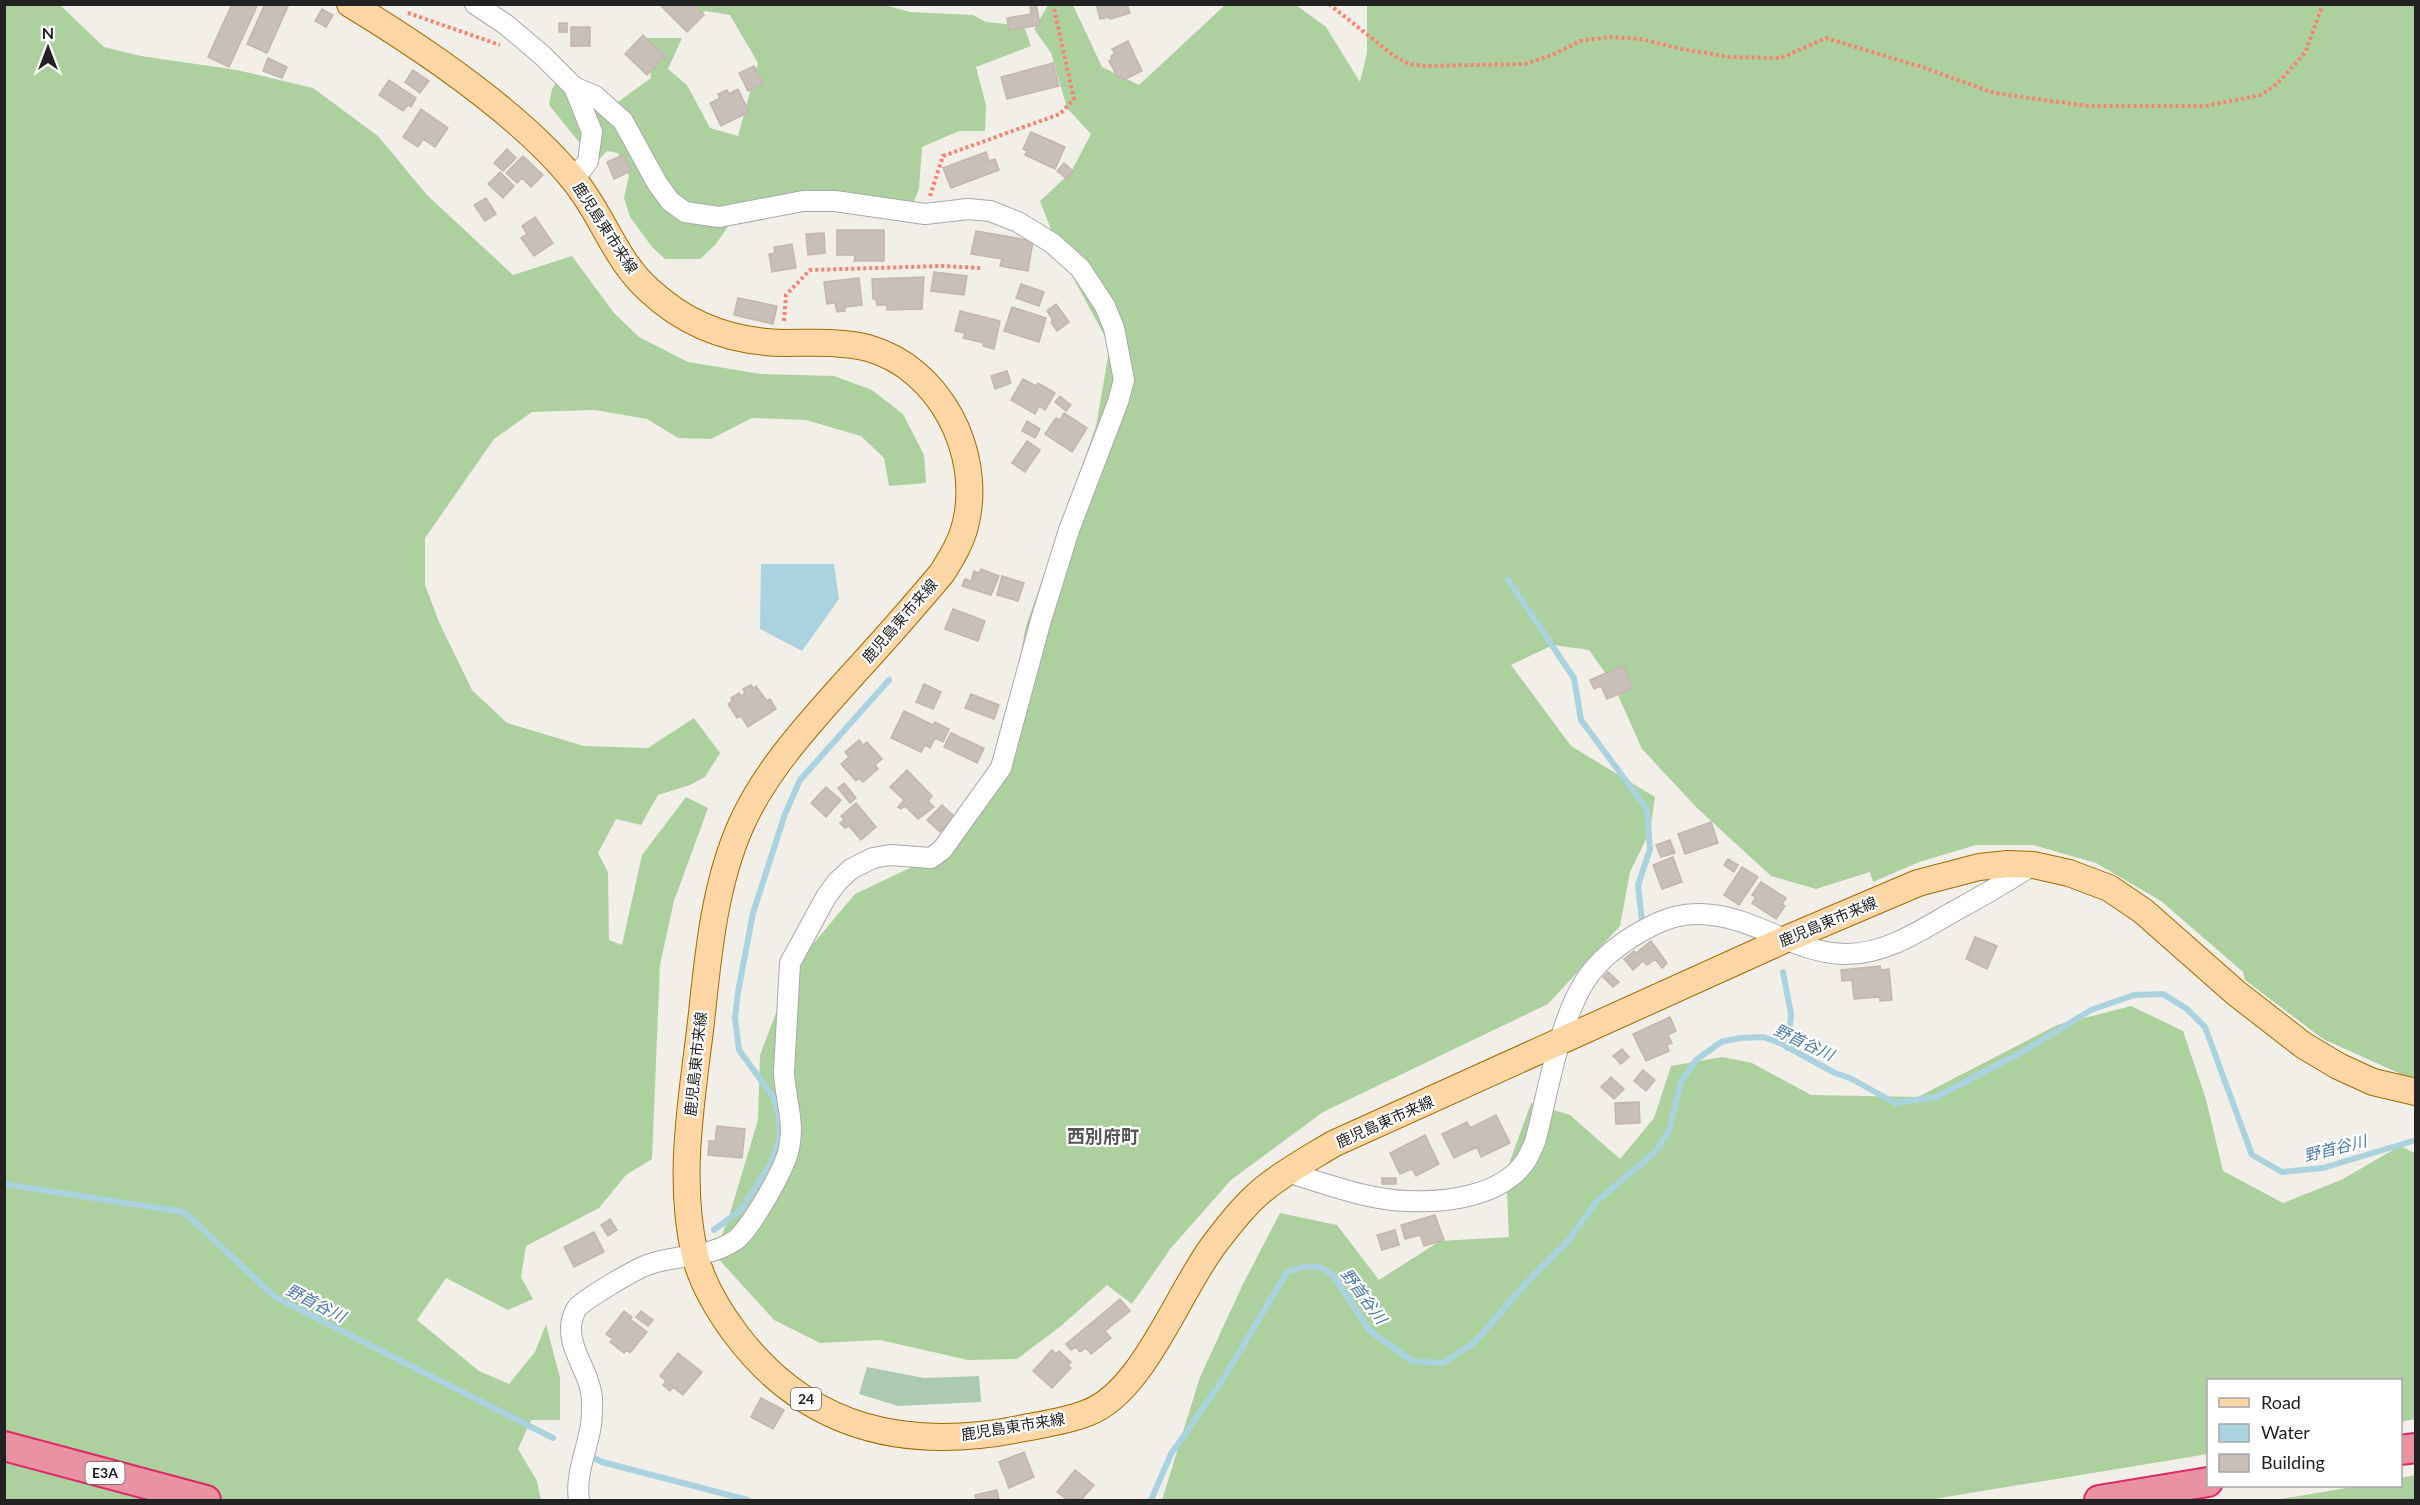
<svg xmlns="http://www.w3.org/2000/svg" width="2420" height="1505" font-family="Lato,'Noto Sans JP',sans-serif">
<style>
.forest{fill:#add19e}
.cemetery{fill:#aacbaf}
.water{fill:#aad3df}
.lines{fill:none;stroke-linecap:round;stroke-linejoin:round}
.stream{stroke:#aad3df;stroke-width:6}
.building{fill:#c7bfb8;stroke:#c4b6ab;stroke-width:1.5}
.minor-casing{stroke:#a9a9a9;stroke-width:22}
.major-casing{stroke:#a06b00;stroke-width:28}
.highway-casing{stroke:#dc2a67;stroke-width:32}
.path{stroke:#fa8072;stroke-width:4;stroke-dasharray:3 3;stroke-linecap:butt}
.minor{stroke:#fff;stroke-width:20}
.major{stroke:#fcd6a4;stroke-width:26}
.highway{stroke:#e892a2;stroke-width:28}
.labels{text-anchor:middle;stroke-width:4.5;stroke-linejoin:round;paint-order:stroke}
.shield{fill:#fff;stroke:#646464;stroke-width:1.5}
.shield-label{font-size:14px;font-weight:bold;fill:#222}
.street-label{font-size:15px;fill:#222;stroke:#fff}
.water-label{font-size:16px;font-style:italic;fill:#4a7aab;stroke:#fff}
.quarter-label{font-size:18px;font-weight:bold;fill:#555;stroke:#fff}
</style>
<rect width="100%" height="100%" fill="#f2efe9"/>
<!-- forest -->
<path class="forest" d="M59,4L104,47L141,56L237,70L313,88L378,136L427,195L513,275L572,256L614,313L639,337L688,362L761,374L834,376L872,390L903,414L924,455L926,483L889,486L884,458L861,436L806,420L752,418L711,439L678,438L647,419L595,410L532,412L494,439L425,538V585L439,622L472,690L507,723L584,746L648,748L694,718L720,753L705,777L690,785L658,795L641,825L616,819L598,853L608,872L609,940L622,945L642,855L686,797L708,808L674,901L660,965L652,1159L626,1175L599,1208L526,1246L521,1277L533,1299L508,1310L446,1278L417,1320L479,1371L509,1384L535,1352L546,1324L560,1378V1420H531L518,1449L537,1481L541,1500H5L4,5Z
M881,4L910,12L973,15L986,22L1024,26L1031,46L976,67L986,105L985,131H959L922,147L919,189L913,204L809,210L739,211L716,244L700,259H665L652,247L630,217L624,198L629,176L618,153L607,151L593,166L583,147L549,105L552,89L558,80L615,104L651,78L647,38H682L668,69L687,85L710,128L738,136L758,63L730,15L705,11L685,28L682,5Z
M1048,5H1073L1102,67L1139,85L1225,5H1296L1326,27L1360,82L1367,53V5H2415V1077L2403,1075L2323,1039L2245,980L2243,972L2161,901L2096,863L2033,845H1976L1919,862L1873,882L1870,872L1816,889L1771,876L1697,808L1642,749L1613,684L1589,650L1553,645L1511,665L1571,746L1655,797L1650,831L1630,872L1620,926L1548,1004L1323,1112L1231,1180L1171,1248L1132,1304L1107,1285L1061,1326L1017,1359L968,1360L880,1340L820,1343L774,1320L714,1254L728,1220L758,1120L760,1055L776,1013L802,957L855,894L910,868L982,803L1005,736L1026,626L1096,426L1110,346L1061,255L1040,201L1071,172L1091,134L1067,108L1051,53L1034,29Z
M2131,1006L2183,1031L2206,1099L2223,1171L2283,1203L2341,1180L2400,1146L2415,1153V1419L2401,1422L2400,1380H2208V1454L1928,1500H1162L1200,1377L1243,1284L1280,1213L1337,1225L1379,1280L1440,1241L1509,1237L1506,1172L1531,1103L1570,1115L1620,1159L1654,1118L1671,1066L1722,1057L1752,1063L1811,1095L1918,1097L2057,1025Z
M2415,1475V1500H2276L2358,1486H2400L2401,1478Z"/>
<!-- cemetery -->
<path class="cemetery" d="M867,1367L924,1378L979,1376L981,1402L898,1406L859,1394Z"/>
<!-- water -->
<path class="water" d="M761,564H834L839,599L802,651L760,629Z"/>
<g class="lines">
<!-- stream -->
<path class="stream" d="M1508,580L1574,678L1581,720L1647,809L1650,849L1638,885L1642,921
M1783,972L1791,1014L1788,1048
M4,1184L184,1212L275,1297L553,1438
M714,1230L742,1209L771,1163L780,1138L779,1117L774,1098L739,1050L735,1018L738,992L753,913L785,814L800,780L889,680
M586,1454L602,1462L748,1500
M1151,1500L1171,1454L1222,1381L1287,1272L1303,1267H1320L1334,1276L1369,1330L1412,1361L1443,1363L1475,1342L1527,1282L1568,1241L1596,1202L1654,1153L1669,1131L1681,1082L1696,1060L1721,1042L1740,1038L1763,1037L1780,1043L1835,1073L1850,1078L1895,1103L1936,1097L2024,1051L2091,1010L2134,995L2163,994L2187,1009L2205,1027L2252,1155L2282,1172L2323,1168L2416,1140"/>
</g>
<!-- building -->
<path class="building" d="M232,4H258L229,67L208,57Z
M265,4H289L267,53L247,44Z
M694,4L704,15L687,32L660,5Z
M1036,4L1040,25L1009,30L1007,18L1031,14L1030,5Z
M1096,4H1127L1130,13L1110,19L1109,17L1100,19Z
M322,9L333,15L326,27L315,21Z
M559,23H567V32H559Z
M571,27H590V46H571Z
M643,35L665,56L647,75L625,54Z
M1128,41L1142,71L1123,80L1121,76L1118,78L1109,61L1112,59L1111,56L1115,53L1112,49Z
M268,58L287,67L282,78L263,71Z
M1053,63L1059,86L1007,99L1001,77Z
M754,66L763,83L748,91L739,73Z
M413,70L429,81L420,93L405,82Z
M389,80L416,98L411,107L408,105L403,111L379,95Z
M738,89L749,112L721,126L710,103L720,98L718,94L727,90L729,94Z
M421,109L448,128L435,147L423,139L418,147L403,137Z
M1031,132L1065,147L1055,169L1025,155L1027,151L1023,149Z
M507,149L516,158L503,171L494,163Z
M986,152L989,161L995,159L999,170L951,188L943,168Z
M623,155L631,171L614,179L607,162Z
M523,156L543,175L531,187L522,178L517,183L506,173Z
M1064,163L1073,171L1067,179L1057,171Z
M500,172L514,186L503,198L488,184Z
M486,198L496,214L485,221L474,205Z
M535,217L553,243L534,256L521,238L527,234L522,226Z
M837,230H884V261H854L855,255H837Z
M976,231L1033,241L1028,271L1000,266L1002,259L971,254Z
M824,233L825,253L808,255L806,234Z
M792,244L796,268L772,272L769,254L775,253L774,247Z
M934,272L967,276L964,295L931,291Z
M924,277L922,309L887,310V305H877L876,299H873L872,279Z
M859,278L862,305L845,307V311L837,312L835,303L827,304L824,282Z
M1021,284L1044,292L1039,306L1016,298Z
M738,298L777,306L773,324L734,315Z
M1056,304L1069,322L1057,331L1051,322L1053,320L1047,311Z
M1012,307L1046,318L1039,342L1004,331Z
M960,311L1000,321L994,349L983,346L984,343L963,338L965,333L955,331Z
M1007,371L1011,383L995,389L991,376Z
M1023,379L1036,386L1038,383L1055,393L1045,410L1039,406L1035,414L1011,400Z
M1060,396L1071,405L1066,411L1055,402Z
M1064,413L1087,428L1072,452L1045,434L1056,418L1060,420Z
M1027,421L1040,429L1035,438L1022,431Z
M1027,441L1040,450L1025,472L1012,463Z
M981,569L999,576L991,595L962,586L965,579L971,581L974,571L979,573Z
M1002,576L1024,583L1018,601L997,595Z
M953,609L985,621L978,641L945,629Z
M1623,666L1633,688L1607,699L1601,686L1594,689L1590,680Z
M924,684L941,692L933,709L916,702Z
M751,685L753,688L756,686L767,701L770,699L776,709L748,727L741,716L737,718L728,704L732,701L731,698L739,693L741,696L745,693L743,689Z
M971,694L999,705L994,719L965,708Z
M904,711L933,725L935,722L949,729L943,742L935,738L930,748L925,745L921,752L891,738Z
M951,733L984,748L977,763L944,747Z
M859,740L863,745L867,742L882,759L875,765L878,769L863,782L859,778L856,781L841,764L849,757L845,752Z
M907,770L932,796L928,801L934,807L918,819L905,806L901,809L898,807L904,800L890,787Z
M844,783L856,798L850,803L838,788Z
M826,787L841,800L826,817L811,803Z
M856,803L876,827L861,840L849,826L845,828L840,823L844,820L841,816Z
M942,805L955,817L940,832L927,820Z
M1711,822L1718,843L1685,854L1678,834Z
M1670,840L1675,853L1661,857L1656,845Z
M1673,857L1682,882L1662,889L1653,865Z
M1728,859L1738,865L1734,872L1724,865Z
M1742,867L1758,877L1739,905L1724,895Z
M1761,882L1786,898L1782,904L1785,906L1776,919L1752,903L1756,897L1752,895Z
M1975,937L1997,946L1987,969L1966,959Z
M1651,941L1667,963L1662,968L1655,959L1647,965L1643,961L1633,970L1624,959L1634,951L1636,953Z
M1880,966L1881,970L1889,969L1892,1000L1880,1001V997L1854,999L1852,980L1842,981L1841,970Z
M1608,972L1619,982L1613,987L1603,977Z
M1670,1017L1676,1031L1668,1035L1672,1043L1667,1045L1669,1051L1646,1061L1633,1034Z
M1622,1049L1629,1057L1621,1064L1613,1056Z
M1643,1070L1655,1080L1646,1091L1634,1081Z
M1611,1077L1624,1089L1614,1099L1601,1087Z
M1639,1102L1640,1123L1616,1124L1615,1103Z
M1496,1115L1510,1143L1481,1157L1477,1147L1454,1158L1442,1134L1467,1122L1470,1128Z
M717,1126L745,1129L742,1158L708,1155L709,1141H715Z
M1425,1135L1439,1164L1416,1176L1412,1169L1400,1174L1390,1153Z
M1382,1178H1396V1184H1382Z
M1435,1215L1444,1240L1424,1246L1420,1235L1405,1239L1401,1225Z
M610,1219L617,1230L608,1236L601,1225Z
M1395,1230L1399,1245L1382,1250L1377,1235Z
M594,1232L604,1252L574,1267L564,1247Z
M1120,1299L1130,1311L1105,1331L1111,1338L1091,1354L1086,1348L1080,1352L1076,1347L1071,1350L1066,1344Z
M624,1311L632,1317L630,1319L647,1332L630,1353L627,1350L624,1353L610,1342L613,1339L606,1334Z
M641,1311L653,1320L648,1326L636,1317Z
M1052,1350L1056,1354L1059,1351L1071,1362L1068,1366L1071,1368L1052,1388L1033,1371Z
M678,1353L702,1372L683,1395L673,1387L670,1391L663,1385L666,1381L660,1376Z
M761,1398L784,1410L773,1429L751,1417Z
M1024,1452L1034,1477L1009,1488L999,1462Z
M1075,1470L1094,1485L1081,1500H1068L1057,1492Z
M997,1490L999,1500H976L975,1495Z"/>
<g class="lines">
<defs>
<path id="minor" d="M475,4L505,24L542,55L574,87L595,96L623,121L657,183L670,201L685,212L719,217L803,201H835L925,214L968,209L990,211L1018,222L1052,243L1080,268L1105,306L1114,328L1124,380L1118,402L1069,530L1041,620L1001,768L942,850L931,858L890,855L873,858L851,869L837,882L826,897L790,963L784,1072C785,1098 795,1122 789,1148C786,1167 749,1232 734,1241C707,1259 676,1254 647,1265C634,1270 586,1298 577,1308C575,1310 573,1317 572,1320C565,1348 593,1374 592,1403C592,1410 592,1418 591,1425C587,1451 575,1474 579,1500
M574,87L592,132L588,161L574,179
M1286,1172C1325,1183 1367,1200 1407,1201C1446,1203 1501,1196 1525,1162C1529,1156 1532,1148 1535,1142C1548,1093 1558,1024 1585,981C1597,961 1622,942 1642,931C1665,918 1685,911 1712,915C1759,920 1798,954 1846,954C1885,954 1918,932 1951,913C1979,898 2006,882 2033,865"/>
<path id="major" d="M350,4C424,49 518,112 573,179C602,213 614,259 649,290C686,325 733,342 784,343C812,343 841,341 868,348C940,368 982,452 966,522C962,541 952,557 942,573C911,610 879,646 846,682C807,726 765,771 741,825C714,886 708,956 701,1022C692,1098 677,1179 695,1255C702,1284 718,1310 735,1333C808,1431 909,1452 1024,1428C1045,1424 1067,1421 1087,1413C1144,1392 1179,1289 1216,1242C1230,1224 1247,1202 1265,1188C1286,1171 1310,1158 1333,1144L1784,940L1918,883L1979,867L2008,864L2033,865L2069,873L2109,888L2143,911L2236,993L2303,1045L2338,1066L2373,1082L2416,1092"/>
<path id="highway" d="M4,1446L206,1500
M2400,1450L2416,1448
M2099,1500L2208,1482"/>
</defs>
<!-- minor casing -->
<use href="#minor" class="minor-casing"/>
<!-- major casing -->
<use href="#major" class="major-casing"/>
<!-- highway casing -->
<use href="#highway" class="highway-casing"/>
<!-- path -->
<path class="path" d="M1329,4L1394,56L1409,64L1425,66L1525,64L1552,55L1580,41L1610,37L1641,39L1681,49L1730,57L1781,58L1826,38L1925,68L1994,93L2088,106H2205L2261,95L2277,84L2305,53L2323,4
M408,13L500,45
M930,196L943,156L1060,114L1074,99L1053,4
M784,321L786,295L810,270L942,266L981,268"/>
<!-- minor -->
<use href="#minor" class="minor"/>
<!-- major -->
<use href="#major" class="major"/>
<!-- highway -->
<use href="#highway" class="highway"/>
</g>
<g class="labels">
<!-- shield labels -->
<g class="shield">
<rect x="791" y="1388" width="30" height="22" rx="4.5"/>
<rect x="85.5" y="1462" width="39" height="22" rx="4.5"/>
</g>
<g class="shield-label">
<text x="806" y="1404">24</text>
<text x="105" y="1478">E3A</text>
</g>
<!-- street labels -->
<g class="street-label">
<text transform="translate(605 228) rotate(57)" y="5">鹿児島東市来線</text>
<text transform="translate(900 621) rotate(-49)" y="5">鹿児島東市来線</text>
<text transform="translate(1828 922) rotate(-23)" y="5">鹿児島東市来線</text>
<text transform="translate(696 1064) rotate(-84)" y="5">鹿児島東市来線</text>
<text transform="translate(1385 1122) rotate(-24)" y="5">鹿児島東市来線</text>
<text transform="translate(1013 1427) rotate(-9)" y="5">鹿児島東市来線</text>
</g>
<!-- water labels -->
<g class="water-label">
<text transform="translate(1804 1042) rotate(25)" y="6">野首谷川</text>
<text transform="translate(2335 1148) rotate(-14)" y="6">野首谷川</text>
<text transform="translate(1364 1296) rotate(53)" y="6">野首谷川</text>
<text transform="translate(316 1303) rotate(27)" y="6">野首谷川</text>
</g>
<!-- quarter labels -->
<g class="quarter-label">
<text x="1103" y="1143">西別府町</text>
</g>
</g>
<!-- border -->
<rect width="2420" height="1505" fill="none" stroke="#222222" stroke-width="12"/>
<!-- legend -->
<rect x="2207" y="1379" width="195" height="108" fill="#ffffff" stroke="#a7a7a7" stroke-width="1.5"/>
<rect x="2219" y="1398" width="30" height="9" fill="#fcd6a4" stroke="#a7a7a7" stroke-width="1.5"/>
<text x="2261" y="1409" font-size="18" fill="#222222">Road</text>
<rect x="2219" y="1424" width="30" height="18" fill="#aad3df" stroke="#a7a7a7" stroke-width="1.5"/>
<text x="2261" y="1439" font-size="18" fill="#222222">Water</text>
<rect x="2219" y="1454" width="30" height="18" fill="#c7bfb8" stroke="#a7a7a7" stroke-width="1.5"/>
<text x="2261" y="1469" font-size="18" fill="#222222">Building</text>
<!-- north arrow -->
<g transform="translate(48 48)" stroke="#ffffff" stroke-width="4.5" paint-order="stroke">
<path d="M0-4.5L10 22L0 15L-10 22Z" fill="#222222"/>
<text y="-9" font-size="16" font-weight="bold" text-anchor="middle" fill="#222222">N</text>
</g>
</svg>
